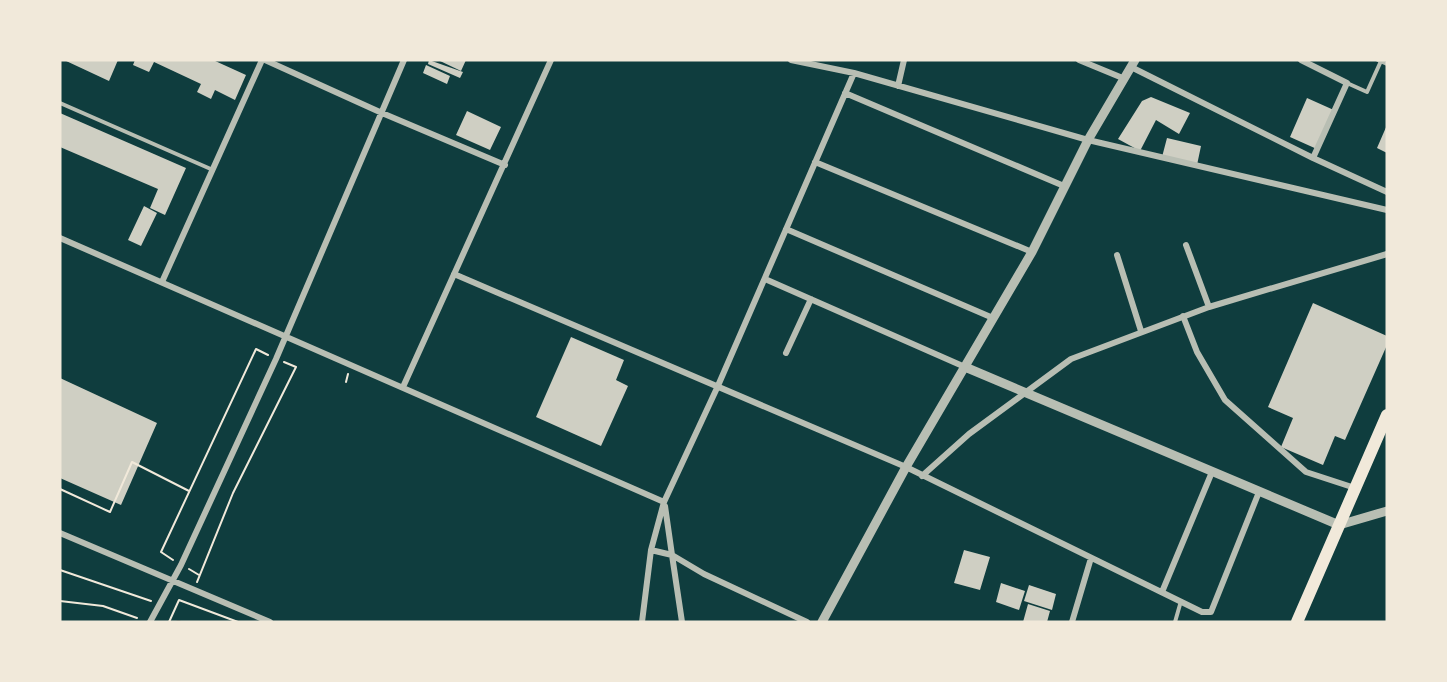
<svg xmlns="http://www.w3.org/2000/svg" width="1447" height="682" font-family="'IBM Plex Serif',serif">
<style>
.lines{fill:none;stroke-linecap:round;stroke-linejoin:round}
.stream{stroke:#0a2a2b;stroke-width:4}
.building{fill:#cfcfc3}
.path{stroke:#f1e9da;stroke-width:2}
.service{stroke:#b8beb3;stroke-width:4}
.minor{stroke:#b8beb3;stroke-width:6}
.tertiary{stroke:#b8beb3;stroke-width:9}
.primary{stroke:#f1e9da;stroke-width:12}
</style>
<rect width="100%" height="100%" fill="#0f3d3e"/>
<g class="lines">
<!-- stream -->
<path class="stream" d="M178,622H179"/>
</g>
<!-- building -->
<path class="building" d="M64,60H118L109,81Z
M135,60H213L246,75L235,100L215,90L211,99L197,92L201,84L154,62L149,72L133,65Z
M429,60L463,72L460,78L428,64Z
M438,60H466L461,71Z
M426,65L450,76L447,84L423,73Z
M1151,97L1190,113L1179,134L1156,120L1140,151L1118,139L1142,101Z
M1307,98L1336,111L1319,150L1290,137Z
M467,111L501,127L490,150L456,135Z
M60,113L186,168L165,215L150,208L158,189L60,147Z
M1387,125V153L1377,148Z
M1167,138L1201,146L1197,165L1162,157Z
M144,206L157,213L141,246L128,240Z
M1313,303L1387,336V345L1345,440L1335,436L1323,465L1281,447L1293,418L1268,407Z
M571,337L624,360L616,380L628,386L601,446L536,417Z
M60,378L157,423L121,505L60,478Z
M964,550L990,557L980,590L954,583Z
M1001,583L1025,591L1019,610L996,602Z
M1029,585L1056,594L1052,610L1024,601Z
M1028,604L1050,611L1047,622H1023Z"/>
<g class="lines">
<!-- path -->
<path class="path" d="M346,382L348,374
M60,489L110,512L132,462L189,491
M173,560L161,552L256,349L268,355
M189,569L199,575
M60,570L151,601
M197,582L233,493L296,367L284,362
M60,601L103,606L137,618
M169,622L179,600L238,622"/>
<!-- service -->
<path class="service" d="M1378,60L1387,64
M1347,83L1367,92L1381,61
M60,103L213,170
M1175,622L1181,601"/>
<!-- minor -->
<path class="minor" d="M265,60L382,113L505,165
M791,60L854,73L1088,140L1387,210
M1079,60L1125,79
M1301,60L1347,83L1313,158
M1131,67L1313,158L1387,192
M898,86L904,60
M845,93L1064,186
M815,162L1032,252
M786,229L993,318
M60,238L664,502
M1186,245L1209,307
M1117,255L1141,331
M454,274L906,467L1202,612H1211L1259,492
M765,279L965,367
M162,282L262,60
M1183,316L1197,352L1225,400L1306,472L1355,488
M786,353L811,299
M403,387L551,60
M922,476L969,434L1071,359L1209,307L1387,254
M665,506L672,555L704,574L807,622
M60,533L270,622
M651,550L672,555L682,622
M1162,592L1212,472
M150,622L181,565L276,359L404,60
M642,622L651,550L664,502L717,388L854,73
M1072,622L1091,558"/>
<!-- tertiary -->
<path class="tertiary" d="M965,367L1339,525L1387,511
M822,622L906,467L1032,252L1088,140L1135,60"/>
<!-- primary -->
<path class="primary" d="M1297,622L1387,415"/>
</g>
<!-- border -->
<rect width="1447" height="682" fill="none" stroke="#f1e9da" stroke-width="123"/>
</svg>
